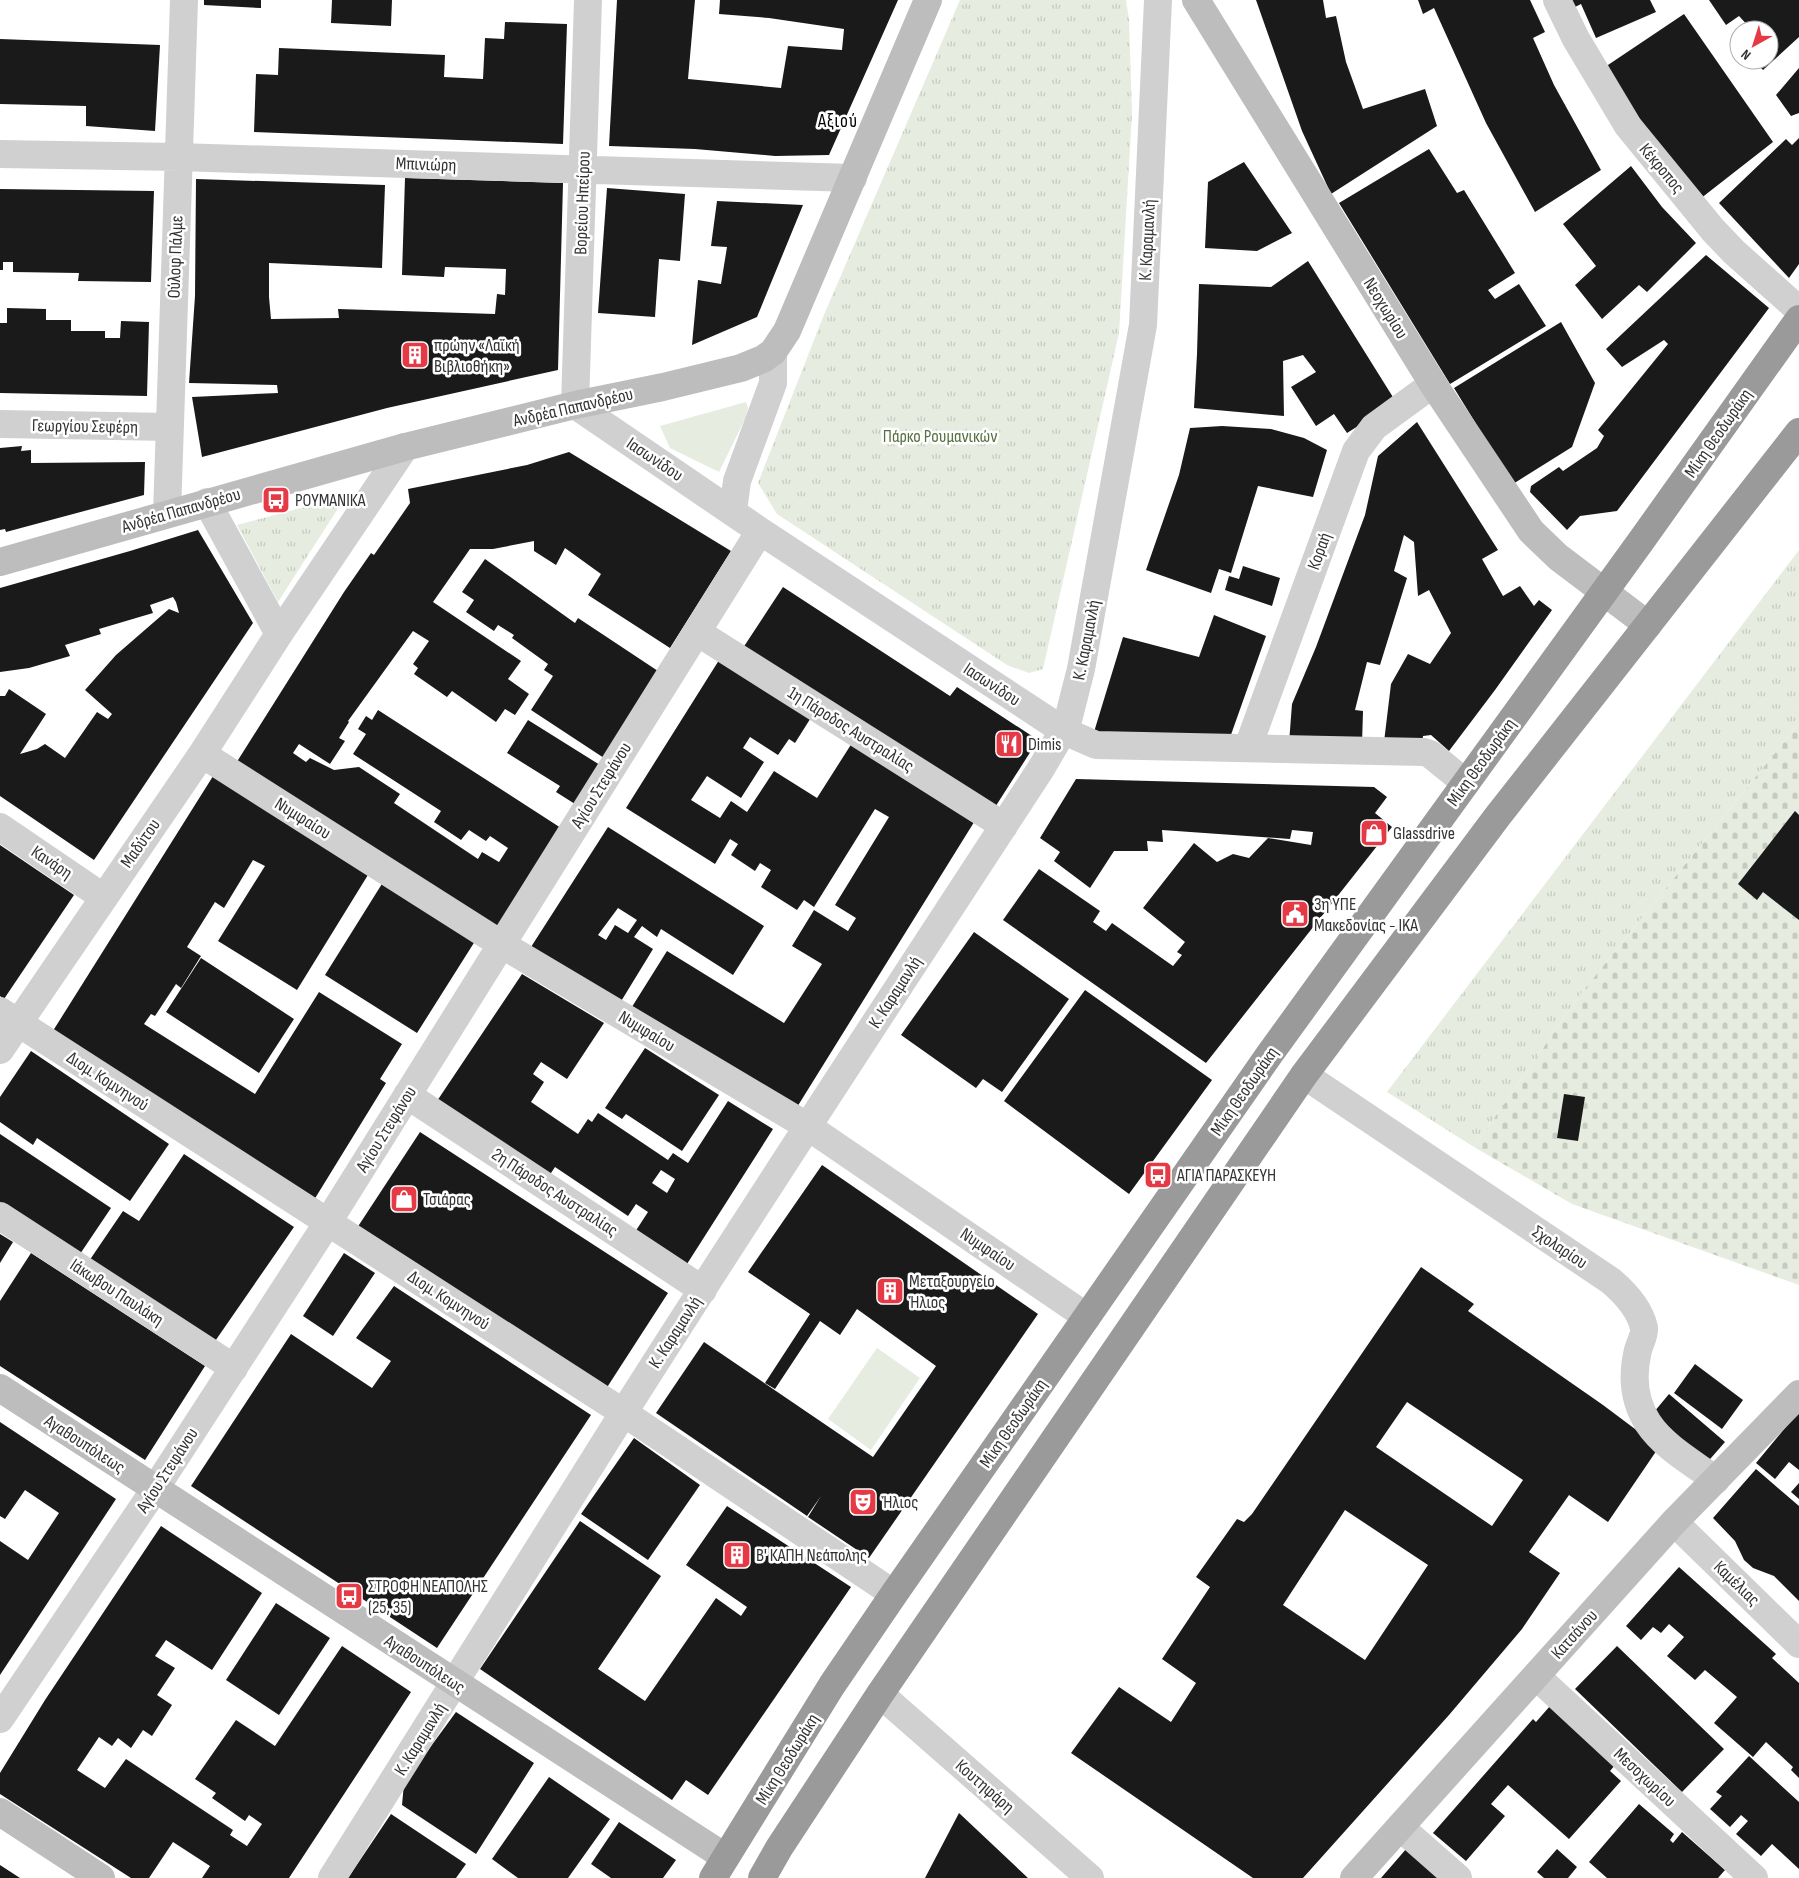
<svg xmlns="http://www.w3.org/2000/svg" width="1799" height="1878" font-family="'Sofia Sans Condensed',sans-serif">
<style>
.grass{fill:#e6ecdf}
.cemetery{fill:url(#cemetery-stones)}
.park{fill:url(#park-tufts)}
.building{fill:#1a1a1a;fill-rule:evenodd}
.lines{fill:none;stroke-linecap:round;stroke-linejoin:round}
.street{stroke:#d0d0d0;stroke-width:28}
.secondary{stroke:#bdbdbd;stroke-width:28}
.highway{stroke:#9a9a9a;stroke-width:28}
.labels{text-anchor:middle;stroke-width:5;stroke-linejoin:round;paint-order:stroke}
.street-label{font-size:18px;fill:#333;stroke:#fff}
.poi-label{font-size:18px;fill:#333;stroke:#fff;text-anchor:start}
.park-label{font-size:18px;fill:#56703f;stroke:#fff}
.neighbourhood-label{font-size:19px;letter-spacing:1px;fill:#000;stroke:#fff}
</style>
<defs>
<pattern id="cemetery-stones" width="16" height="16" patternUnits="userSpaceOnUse" patternTransform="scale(1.25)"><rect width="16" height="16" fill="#e6ecdf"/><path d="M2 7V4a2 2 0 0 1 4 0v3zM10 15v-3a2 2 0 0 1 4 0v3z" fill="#c6cbc0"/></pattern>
<pattern id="park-tufts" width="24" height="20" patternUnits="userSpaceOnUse" patternTransform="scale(1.25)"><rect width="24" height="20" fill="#e6ecdf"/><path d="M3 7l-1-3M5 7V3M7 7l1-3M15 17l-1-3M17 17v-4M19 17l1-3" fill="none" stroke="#c6cbc0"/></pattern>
</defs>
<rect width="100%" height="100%" fill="#fff"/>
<!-- grass -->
<path class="grass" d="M746,402L748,408L746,417L719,472L670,448L660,426Z
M877,1348L920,1378L871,1450L828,1419Z"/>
<!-- cemetery -->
<path class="cemetery" d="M1799,723V1285L1572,1204L1474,1147L1582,992Z"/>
<!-- park -->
<path class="park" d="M960,0H1126L1129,19L1132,114L1119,333L1043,669L1029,673L1007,665L777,514L758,483L823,317Z
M346,496L278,602L237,525Z
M1799,550V723L1582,992L1474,1147L1387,1092Z"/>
<!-- building -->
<path class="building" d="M204,0H261V8L204,5Z
M332,0H392L391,26L331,23Z
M617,0H695L688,79L781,88L788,46L842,50L844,29L769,18L719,14L720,0H898L829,155L775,156L695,149L609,146Z
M1256,0H1323L1326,18L1336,16L1346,62L1363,109L1425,89L1437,126L1331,194L1302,131Z
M1418,0H1530L1545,32L1533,38L1554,85L1601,170L1535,212L1486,123L1434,8L1423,14Z
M1567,0H1650L1656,12L1596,38L1581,4L1571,9Z
M1709,0H1799V37L1763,70L1754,60H1769V30H1750L1751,29L1739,16L1726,25Z
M1684,14L1773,142L1700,199L1639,118L1605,67Z
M505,22L567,24L563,144L254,132L256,74L278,75L279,48L445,55L444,77L483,79L485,38L504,39Z
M0,39L160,45L155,131L86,126V106L0,104Z
M1799,68V113L1791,116L1776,95Z
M1799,138V264L1789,278L1719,203L1786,139L1792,145Z
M1429,149L1457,193L1464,190L1515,273L1488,290L1495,299L1519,284L1546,326L1450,384L1339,203Z
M1244,162L1292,233L1257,251L1205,248L1208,182Z
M1631,166L1662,207L1696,243L1647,292L1639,285L1602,319L1575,285L1596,266L1563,224Z
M405,178L563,183L558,370L387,408L202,457L192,397L278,393L277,385L189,383L195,296L196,179L385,185L382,268L269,263V297L271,319L339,318L338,309L495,314L497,294L505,295L506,269L445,267L444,277L402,275Z
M607,188L685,194L680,261L659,259L655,317L598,313Z
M0,189L154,191L151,282L78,281L79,273L13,272V262H3V270H0Z
M717,201L803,205L757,317L692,345L698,280L721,284L727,247L711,246Z
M1706,255L1769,308L1617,511L1580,516L1567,530L1530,492L1531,486L1559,467L1563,471L1597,448L1604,436L1598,430L1668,344L1664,340L1622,367L1606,349Z
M1308,261L1396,402L1347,433L1334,414L1316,426L1291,387L1316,372L1303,355L1283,361L1284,416L1194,408L1197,354L1199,284L1271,287Z
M7,308L46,309V320H71V331H105V338H120L121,321L149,322L147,396L0,393V323H7Z
M1561,322L1595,383L1572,447L1513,484L1454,388Z
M1417,422L1498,550L1482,559L1503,596L1520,586L1534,606L1539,600L1552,610L1495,690L1449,751L1431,735L1423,736L1422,745L1384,742L1391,684L1408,654L1430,664L1451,633L1429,590L1418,596L1414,542L1404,535L1394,571L1407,578L1380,665L1367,662L1355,710L1363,711L1362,744L1289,743L1292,704L1316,647L1365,515L1378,456Z
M1222,426L1271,429L1304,438L1327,450L1313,497L1258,486L1231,573L1219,569L1211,593L1146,570L1179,475L1190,428Z
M22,446L21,451L31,450V463L145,462L144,495L6,532L5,529L0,530V448Z
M569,452L731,551L670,648L588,595L601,574L565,548L556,565L534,551V541L493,549H470L433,602L521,661L508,679L529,694L515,715L505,709L496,722L452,691L447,697L414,674L418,668L413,664L429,641L413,631L348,721L349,722L339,738L345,741L330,764L299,744L293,753L306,762L310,758L334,770L359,767L400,794L394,803L478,859L482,852L499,862L508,848L490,836L486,841L469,830L461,840L434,822L441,811L353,754L366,734L358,729L366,716L372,720L378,710L561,828L493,934L233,768L344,592L371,553L374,555L410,503L408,489L527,465Z
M198,530L253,623L94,860L0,796V696H5L9,689L46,714L20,754L37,749L45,744L65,758L97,712L108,719L112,714L85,690L116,655L169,609L179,613L176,602L173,597L150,605L153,613L99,629L101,634L65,645L70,656L29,668L0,672V588L130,551Z
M485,559L575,623L578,618L661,673L604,758L531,710L553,676L544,670L548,664L512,638L514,635L498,625L494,631L466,612L474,600L462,592Z
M1243,566L1280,578L1272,606L1225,590L1229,576L1239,579Z
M783,587L950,696L957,687L1038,740L992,812L739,654Z
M1214,615L1266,636L1227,746L1094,732L1123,637L1199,657Z
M721,657L812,716L795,743L789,739L778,755L750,737L743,748L764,762L741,798L707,776L691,800L720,818L731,801L747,812L774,771L817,798L852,743L976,819L794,1112L630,1010L667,951L784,1023L822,964L792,946L814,910L848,931L856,918L835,905L889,817L875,809L814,907L804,900L797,910L761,887L771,870L760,863L755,871L731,855L738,844L730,839L715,864L626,808Z
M528,720L600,765L575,804L556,792L560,786L507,753Z
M215,773L371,870L297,990L218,941L265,866L253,860L224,908L215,902L187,947L201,956L181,988L176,984L155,1016L151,1014L144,1024L255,1094L319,992L402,1044L380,1079L386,1083L314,1200L51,1034Z
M1076,779L1374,787L1387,797L1375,813L1392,827L1206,1063L1003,920L1039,869L1100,911L1093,922L1106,931L1112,923L1173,966L1182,955L1177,952L1185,942L1143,908L1194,843L1217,862L1233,854L1249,858L1268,838L1311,845L1313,832L1292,830L1290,839L1162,830L1163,842L1147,841L1148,851H1114L1090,888L1054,861L1060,852L1040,838Z
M1795,811L1799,815V920L1763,892L1757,900L1738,884Z
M608,827L764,926L733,975L661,929L657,937L642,926L634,937L653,949L620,1003L531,947ZM618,908L637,920L628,933L615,925L606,940L598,935Z
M0,845L74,895L4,999L0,996Z
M385,879L477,938L417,1033L325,975Z
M974,932L1069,999L1002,1092L983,1079L976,1088L901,1035Z
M201,958L294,1019L259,1073L166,1012Z
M522,974L604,1023L567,1079L541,1062L533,1074L544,1082L531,1102L578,1134L588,1119L592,1122L598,1113L668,1160L673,1153L688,1163L728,1101L773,1129L687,1264L635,1232L648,1212L636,1204L628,1216L555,1167L549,1176L437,1101ZM661,1170L675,1179L667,1193L652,1183Z
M1085,990L1212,1080L1129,1194L1004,1101Z
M645,1048L719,1095L682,1151L626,1114L622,1119L605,1108Z
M31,1051L169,1144L130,1201L37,1138L33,1145L0,1122V1097Z
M1564,1094L1585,1097L1578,1141L1557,1138Z
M420,1132L668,1293L604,1392L355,1231Z
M0,1134L111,1208L78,1257L0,1205Z
M184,1154L294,1227L211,1347L87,1264L123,1211L139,1221Z
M822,1165L1038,1314L869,1558L808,1517L821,1496L807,1516L656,1413L704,1342L873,1457L936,1366L857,1309L840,1335L820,1321L775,1389L765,1383L810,1314L748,1272Z
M0,1234L13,1242L0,1263Z
M31,1253L205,1366L145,1460L0,1366V1301Z
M344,1253L375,1273L333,1336L303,1316Z
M1421,1267L1474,1304L1468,1311L1603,1405L1659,1447L1608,1522L1569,1495L1529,1552L1560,1573L1522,1629L1449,1715L1303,1878H1253L1071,1753L1119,1687L1171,1722L1196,1683L1162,1659L1210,1587L1196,1577L1237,1519L1244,1522L1252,1514ZM1407,1402L1523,1480L1492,1526L1376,1447ZM1345,1510L1428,1565L1365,1660L1283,1605Z
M394,1286L591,1415L437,1648L191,1486L291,1334L372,1388L391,1361L356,1338Z
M1695,1364L1743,1400L1722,1429L1674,1393Z
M1669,1394L1725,1442L1704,1466L1649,1418Z
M1799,1411V1470L1789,1462L1775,1479L1756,1463Z
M0,1422L116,1499L0,1675V1541L28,1560L59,1513L25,1490L5,1519L0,1516Z
M634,1438L700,1485L648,1560L581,1514Z
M1756,1469L1799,1506V1601L1774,1576L1753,1568L1744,1560L1735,1541L1713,1518Z
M1799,1483V1499L1791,1492Z
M727,1506L851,1587L708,1795L686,1780L672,1800L480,1669L580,1521L661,1576L598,1669L645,1701L716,1598L741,1616L747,1607L686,1565Z
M161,1526L262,1593L212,1670L166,1640L155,1656L175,1668L157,1695L172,1705L152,1736L143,1730L131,1748L118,1738L112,1746L99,1737L77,1770L105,1788L126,1759L233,1830L230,1835L247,1846L262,1824L249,1815L245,1821L212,1798L216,1793L195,1779L236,1720L275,1746L342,1646L411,1692L289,1878H202L210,1866L173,1842L149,1878H131L0,1794V1773L45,1700Z
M1679,1567L1776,1654L1772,1658L1799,1683V1778L1791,1770L1793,1767L1766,1742L1753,1757L1714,1723L1737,1697L1705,1670L1695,1680L1667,1656L1684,1637L1669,1624L1661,1633L1653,1627L1641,1640L1626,1626Z
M276,1603L330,1638L279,1715L226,1680Z
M1617,1646L1724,1749L1682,1792L1575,1689Z
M1550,1706L1615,1765L1610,1771L1621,1781L1569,1839L1508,1785L1491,1804L1505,1816L1466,1861L1433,1833L1533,1719L1536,1722Z
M456,1712L534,1763L476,1854L402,1805L404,1783Z
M1749,1756L1799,1802V1869L1772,1844L1761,1856L1736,1834L1748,1821L1741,1815L1730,1827L1710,1809L1722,1796L1716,1792Z
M549,1777L610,1819L568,1878H518L492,1859Z
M1639,1804L1674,1834L1670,1840L1673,1843L1682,1832L1725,1870L1718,1878H1607L1589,1862Z
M959,1813L1028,1878H925Z
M391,1814L466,1864L456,1878H348Z
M619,1822L676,1860L663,1878H611L591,1864Z
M1407,1848L1440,1878H1381Z
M1557,1849L1577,1867L1568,1878H1544L1537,1872Z
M0,1865L20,1878H0Z"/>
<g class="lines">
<!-- street -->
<path class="street" d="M588,0L575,405L760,531L1064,731L1096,745L1424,752L1430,754L1466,783
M1557,0L1576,39L1628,126L1713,230L1734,252L1799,310
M0,154L178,157L853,178
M0,424L170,427
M207,502L279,634
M733,511L737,481L773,383V352
M167,514L184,0
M697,632L1004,826
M1248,747L1356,451L1374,427L1433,384
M202,754L501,944L807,1126L1087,1317
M0,827L103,897
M0,1011L624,1413L894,1594
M0,1050L202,754L279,634L405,447
M1304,1075L1611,1281C1625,1293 1640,1309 1644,1328C1645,1334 1640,1343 1638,1350C1632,1375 1633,1400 1648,1423C1664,1447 1693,1463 1716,1480
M407,1095L703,1290
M0,1216L234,1368
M1674,1522L1799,1644
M1536,1676L1754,1878
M880,1694L1090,1878
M0,1719L155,1489L328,1222L760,531
M1400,1827L1458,1878
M332,1878C430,1723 526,1567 624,1412C761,1196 902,982 1042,767L1067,724L1081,669L1143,325L1158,0"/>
<!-- secondary -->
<path class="secondary" d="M1196,0L1433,384L1531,531L1558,557L1648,625
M0,562L405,447L575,405L663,387L741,368L763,359L773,352L787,331L928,0
M0,1388L725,1857
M0,1812L101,1878
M1354,1878L1674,1522L1799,1394"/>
<!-- highway -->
<path class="highway" d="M713,1878L832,1685L894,1594L1269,1055L1641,541L1799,319
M762,1878L779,1848L880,1694L1304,1075L1497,817L1799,432"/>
</g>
<!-- icons -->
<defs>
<symbol id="building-square" viewBox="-11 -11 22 22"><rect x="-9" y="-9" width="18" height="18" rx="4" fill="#e63946" stroke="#fff"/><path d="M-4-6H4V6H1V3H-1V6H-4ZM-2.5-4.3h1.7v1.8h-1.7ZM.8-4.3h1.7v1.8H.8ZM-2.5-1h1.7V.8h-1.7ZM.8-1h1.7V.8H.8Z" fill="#fff"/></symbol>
<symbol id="bus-square" viewBox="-11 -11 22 22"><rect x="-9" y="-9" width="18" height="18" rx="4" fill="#e63946" stroke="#fff"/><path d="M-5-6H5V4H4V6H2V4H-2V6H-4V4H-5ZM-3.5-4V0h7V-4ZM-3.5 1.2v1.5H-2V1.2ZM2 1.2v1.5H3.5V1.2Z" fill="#fff"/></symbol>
<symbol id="restaurant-square" viewBox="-11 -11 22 22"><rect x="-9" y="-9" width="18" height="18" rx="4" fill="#e63946" stroke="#fff"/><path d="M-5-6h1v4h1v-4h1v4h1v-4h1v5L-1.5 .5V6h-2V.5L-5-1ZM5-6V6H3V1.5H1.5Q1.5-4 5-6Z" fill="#fff"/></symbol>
<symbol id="shop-square" viewBox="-11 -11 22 22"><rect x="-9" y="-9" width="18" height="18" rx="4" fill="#e63946" stroke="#fff"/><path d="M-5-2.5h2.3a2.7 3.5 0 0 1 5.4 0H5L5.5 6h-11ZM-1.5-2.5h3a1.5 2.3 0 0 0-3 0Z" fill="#fff"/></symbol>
<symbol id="civic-square" viewBox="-11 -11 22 22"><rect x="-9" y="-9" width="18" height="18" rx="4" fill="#e63946" stroke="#fff"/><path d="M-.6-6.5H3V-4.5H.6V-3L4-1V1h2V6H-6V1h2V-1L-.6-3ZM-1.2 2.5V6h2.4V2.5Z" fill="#fff"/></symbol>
<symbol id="theatre-square" viewBox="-11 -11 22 22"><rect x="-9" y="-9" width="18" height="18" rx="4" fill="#e63946" stroke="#fff"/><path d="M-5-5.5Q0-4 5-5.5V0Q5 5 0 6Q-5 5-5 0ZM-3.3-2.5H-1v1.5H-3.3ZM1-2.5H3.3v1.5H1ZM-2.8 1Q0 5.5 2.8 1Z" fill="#fff"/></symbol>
</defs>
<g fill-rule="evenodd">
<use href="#building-square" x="399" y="339" width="32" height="32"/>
<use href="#bus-square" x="260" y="484" width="32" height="32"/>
<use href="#restaurant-square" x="993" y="728" width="32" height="32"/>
<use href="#shop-square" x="1358" y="817" width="32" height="32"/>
<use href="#civic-square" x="1279" y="898" width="32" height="32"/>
<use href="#bus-square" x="1142" y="1159" width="32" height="32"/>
<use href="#shop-square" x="388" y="1183" width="32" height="32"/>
<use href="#building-square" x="874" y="1275" width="32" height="32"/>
<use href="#theatre-square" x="847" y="1486" width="32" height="32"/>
<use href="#building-square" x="721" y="1539" width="32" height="32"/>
<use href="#bus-square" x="333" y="1580" width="32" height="32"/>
</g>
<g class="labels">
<!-- street labels -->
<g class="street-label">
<text transform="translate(426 164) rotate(2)" y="6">Μπινιώρη</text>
<text transform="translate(1662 168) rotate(50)" y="6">Κέκροπος</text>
<text transform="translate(582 203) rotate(-88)" y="6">Βορείου Ηπείρου</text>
<text transform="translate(1147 240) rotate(-87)" y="6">Κ. Καραμανλή</text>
<text transform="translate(175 257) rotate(-88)" y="6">Ούλοφ Πάλμε</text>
<text transform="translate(1386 308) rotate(58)" y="6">Νεοχωρίου</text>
<text transform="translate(573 407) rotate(-13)" y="6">Ανδρέα Παπανδρέου</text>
<text transform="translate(85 426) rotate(1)" y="6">Γεωργίου Σεφέρη</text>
<text transform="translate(1718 433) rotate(-55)" y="6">Μίκη Θεοδωράκη</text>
<text transform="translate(655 459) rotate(34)" y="6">Ιασωνίδου</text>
<text transform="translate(181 510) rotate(-16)" y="6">Ανδρέα Παπανδρέου</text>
<text transform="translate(1319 551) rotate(-70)" y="6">Κοραή</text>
<text transform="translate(1086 640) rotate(-79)" y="6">Κ. Καραμανλή</text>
<text transform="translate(992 684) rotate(33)" y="6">Ιασωνίδου</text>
<text transform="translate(851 729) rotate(32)" y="6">1η Πάροδος Αυστραλίας</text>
<text transform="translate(1481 762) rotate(-54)" y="6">Μίκη Θεοδωράκη</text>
<text transform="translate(601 785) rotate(-58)" y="6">Αγίου Στεφάνου</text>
<text transform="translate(303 818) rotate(32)" y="6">Νυμφαίου</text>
<text transform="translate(140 843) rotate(-55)" y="6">Μαδύτου</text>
<text transform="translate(52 862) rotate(34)" y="6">Κανάρη</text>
<text transform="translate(895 992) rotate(-57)" y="6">Κ. Καραμανλή</text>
<text transform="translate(647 1031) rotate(31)" y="6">Νυμφαίου</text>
<text transform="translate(108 1081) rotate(33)" y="6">Διομ. Κομνηνού</text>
<text transform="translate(1244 1091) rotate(-55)" y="6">Μίκη Θεοδωράκη</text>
<text transform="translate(386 1129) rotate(-58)" y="6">Αγίου Στεφάνου</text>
<text transform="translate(555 1192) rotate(33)" y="6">2η Πάροδος Αυστραλίας</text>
<text transform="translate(1560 1247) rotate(34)" y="6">Σχολαρίου</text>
<text transform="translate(988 1249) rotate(34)" y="6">Νυμφαίου</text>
<text transform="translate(117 1292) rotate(33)" y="6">Ιάκωβου Παυλάκη</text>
<text transform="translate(449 1300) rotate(33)" y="6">Διομ. Κομνηνού</text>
<text transform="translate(675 1332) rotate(-57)" y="6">Κ. Καραμανλή</text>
<text transform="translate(1013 1423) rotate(-55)" y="6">Μίκη Θεοδωράκη</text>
<text transform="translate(85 1444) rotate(33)" y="6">Αγαθουπόλεως</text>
<text transform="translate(167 1470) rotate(-57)" y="6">Αγίου Στεφάνου</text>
<text transform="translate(1737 1583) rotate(44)" y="6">Καμέλιας</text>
<text transform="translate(1574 1634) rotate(-48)" y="6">Κατσάνου</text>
<text transform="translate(425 1664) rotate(33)" y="6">Αγαθουπόλεως</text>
<text transform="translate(420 1739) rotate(-58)" y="6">Κ. Καραμανλή</text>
<text transform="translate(787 1759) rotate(-58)" y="6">Μίκη Θεοδωράκη</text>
<text transform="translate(1645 1777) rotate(43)" y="6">Μεσοχωρίου</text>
<text transform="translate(985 1786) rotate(41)" y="6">Κουτηφάρη</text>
</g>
<!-- poi labels -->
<g class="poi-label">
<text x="434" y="351">πρώην «Λαϊκή<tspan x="434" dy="21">Βιβλιοθήκη»</tspan></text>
<text x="295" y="506">ΡΟΥΜΑΝΙΚΑ</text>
<text x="1028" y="750">Dimis</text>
<text x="1393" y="839">Glassdrive</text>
<text x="1314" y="910">3η ΥΠΕ<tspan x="1314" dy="21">Μακεδονίας - IKA</tspan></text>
<text x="1177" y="1181">ΑΓΙΑ ΠΑΡΑΣΚΕΥΗ</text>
<text x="423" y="1205">Τσιάρας</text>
<text x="909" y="1287">Μεταξουργείο<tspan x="909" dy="21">Ήλιος</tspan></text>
<text x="882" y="1508">Ήλιος</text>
<text x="756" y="1561">Β' ΚΑΠΗ Νεάπολης</text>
<text x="368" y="1592">ΣΤΡΟΦΗ ΝΕΑΠΟΛΗΣ<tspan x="368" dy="21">(25, 35)</tspan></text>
</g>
<!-- park labels -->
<g class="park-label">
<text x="940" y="442">Πάρκο Ρουμανικών</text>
</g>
<!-- neighbourhood labels -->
<g class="neighbourhood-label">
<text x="838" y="127">Αξιού</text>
</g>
</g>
<!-- north arrow -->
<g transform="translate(1754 45) rotate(219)"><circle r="24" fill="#ffffff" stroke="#adadad"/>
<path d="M0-4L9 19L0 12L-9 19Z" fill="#e63946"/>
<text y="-8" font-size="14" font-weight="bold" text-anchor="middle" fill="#333333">N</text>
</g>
</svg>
